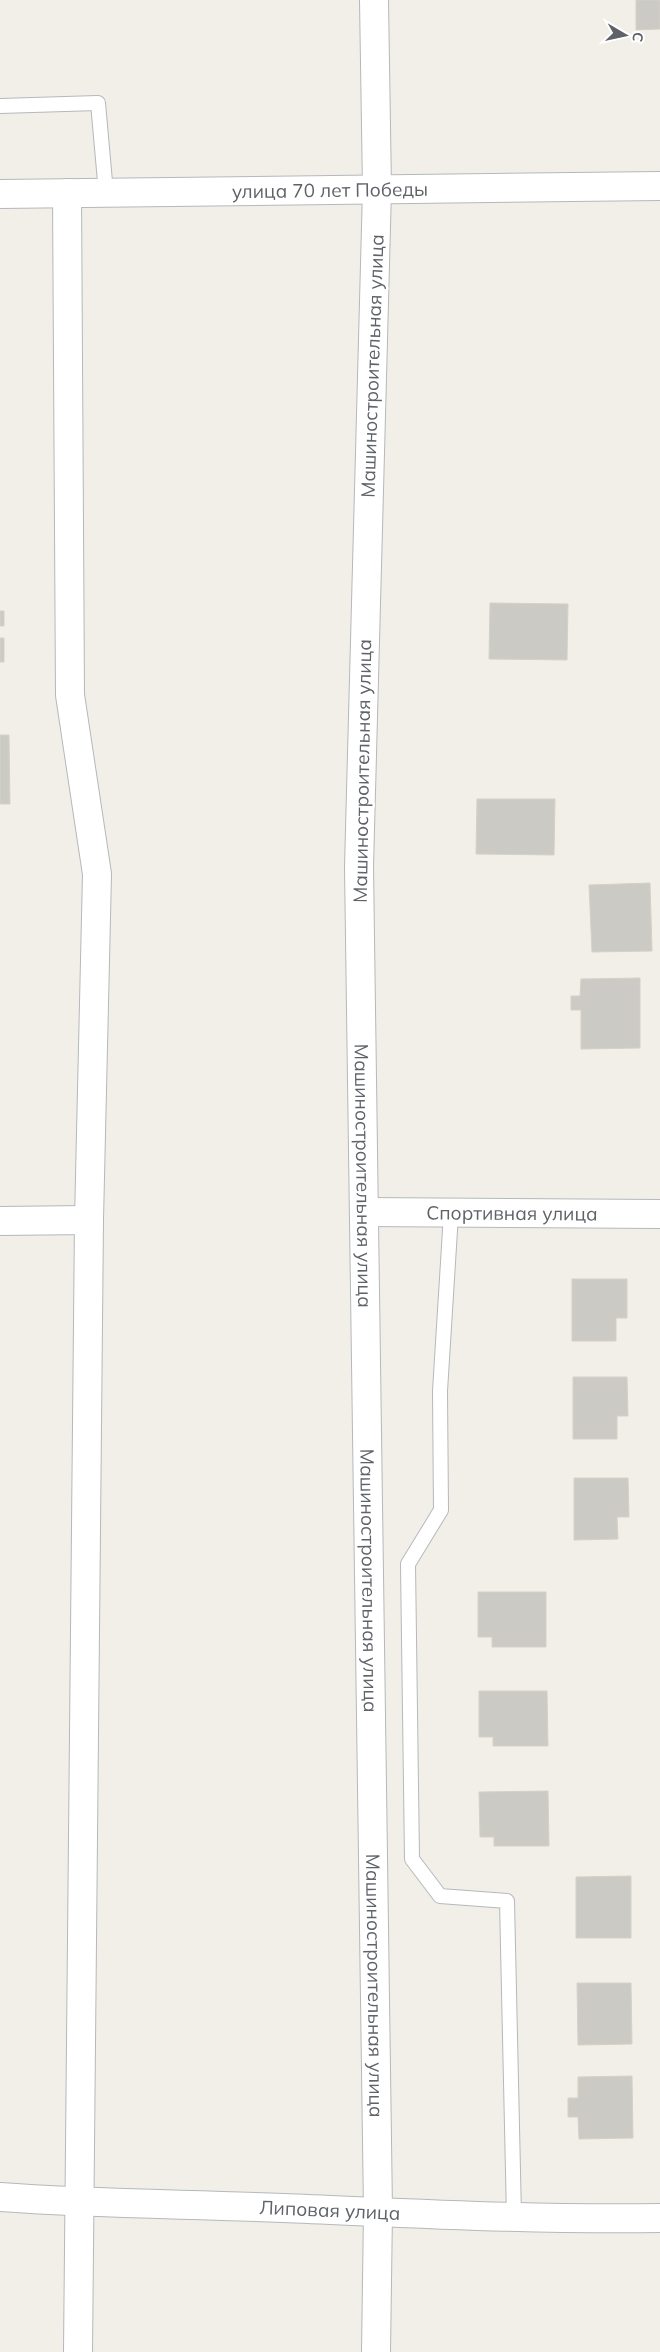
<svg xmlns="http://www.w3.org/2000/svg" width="660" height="2352" font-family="Mulish,sans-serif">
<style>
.building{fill:#cccac5;stroke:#d6d1c6}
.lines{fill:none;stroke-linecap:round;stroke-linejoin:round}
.service-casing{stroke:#b5b8bc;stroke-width:16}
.minor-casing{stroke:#b5b8bc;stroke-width:30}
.service{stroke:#fff;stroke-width:14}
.minor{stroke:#fff;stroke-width:28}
.labels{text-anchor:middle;stroke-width:5;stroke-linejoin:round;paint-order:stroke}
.street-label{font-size:19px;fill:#5f6368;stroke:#fff}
</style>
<rect width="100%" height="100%" fill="#f1efe8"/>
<!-- building -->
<path class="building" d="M636,0H660V29L636,30Z
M490,603L568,604L567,660L489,659Z
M0,611H4V626H0Z
M0,638H4V662H0Z
M0,735H9L10,804H0Z
M477,799H555L554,855L476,854Z
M650,883L652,951L592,952L589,885Z
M640,978V1048L581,1049V1010H571V996H580L581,979Z
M572,1279H627V1318H616V1341H572Z
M573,1377H627L628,1416H617V1439H573Z
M574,1478H628L629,1517H617L618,1539L574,1540Z
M478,1592H546V1647H492V1637H478Z
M479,1691H547L548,1746H493V1737H479Z
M548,1791L549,1846H494V1837H480L479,1792Z
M631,1876V1938H576V1877Z
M577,1983H631L632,2044L578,2045Z
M632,2076L633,2138L579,2139L578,2117H568V2098H578V2077Z"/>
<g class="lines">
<defs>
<path id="service" d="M0,106L98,103L106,193
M451,1214L440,1391L441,1510L408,1564L412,1859L440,1896L507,1901L514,2217"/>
<g id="minor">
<path id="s1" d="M374,0L377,189L359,867L378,2211L376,2352"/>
<path d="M67,193L70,695L97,874L89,1220L78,2352"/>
<path id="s2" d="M0,194L660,186"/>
<path id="s3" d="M364,1212L660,1214"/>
<path d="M0,1221L89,1220"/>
<path id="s4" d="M0,2197C94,2204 188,2204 283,2208C409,2213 534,2220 660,2218"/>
</g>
</defs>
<!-- service casing -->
<use href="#service" class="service-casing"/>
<!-- minor casing -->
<use href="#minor" class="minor-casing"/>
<!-- service -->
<use href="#service" class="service"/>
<!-- minor -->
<use href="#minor" class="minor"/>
</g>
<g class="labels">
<!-- street labels -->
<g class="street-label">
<text dy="7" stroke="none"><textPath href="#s2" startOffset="330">улица 70 лет Победы</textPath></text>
<text transform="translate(372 366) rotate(-88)" y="7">Машиностроительная улица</text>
<text transform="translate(362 771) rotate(-89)" y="7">Машиностроительная улица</text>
<text dy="7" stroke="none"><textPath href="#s1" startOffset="1176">Машиностроительная улица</textPath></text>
<text dy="7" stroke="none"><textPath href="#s3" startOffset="148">Спортивная улица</textPath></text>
<text dy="7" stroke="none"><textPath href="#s1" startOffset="1581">Машиностроительная улица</textPath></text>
<text dy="7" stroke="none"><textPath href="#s1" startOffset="1986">Машиностроительная улица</textPath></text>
<text dy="7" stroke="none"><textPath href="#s4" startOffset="330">Липовая улица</textPath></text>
</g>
</g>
<!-- north arrow -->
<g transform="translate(625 35) rotate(99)" stroke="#ffffff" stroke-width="4" paint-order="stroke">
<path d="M0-4L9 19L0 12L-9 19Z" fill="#5f6368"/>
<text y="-8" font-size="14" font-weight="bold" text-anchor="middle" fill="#5f6368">С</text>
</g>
</svg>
